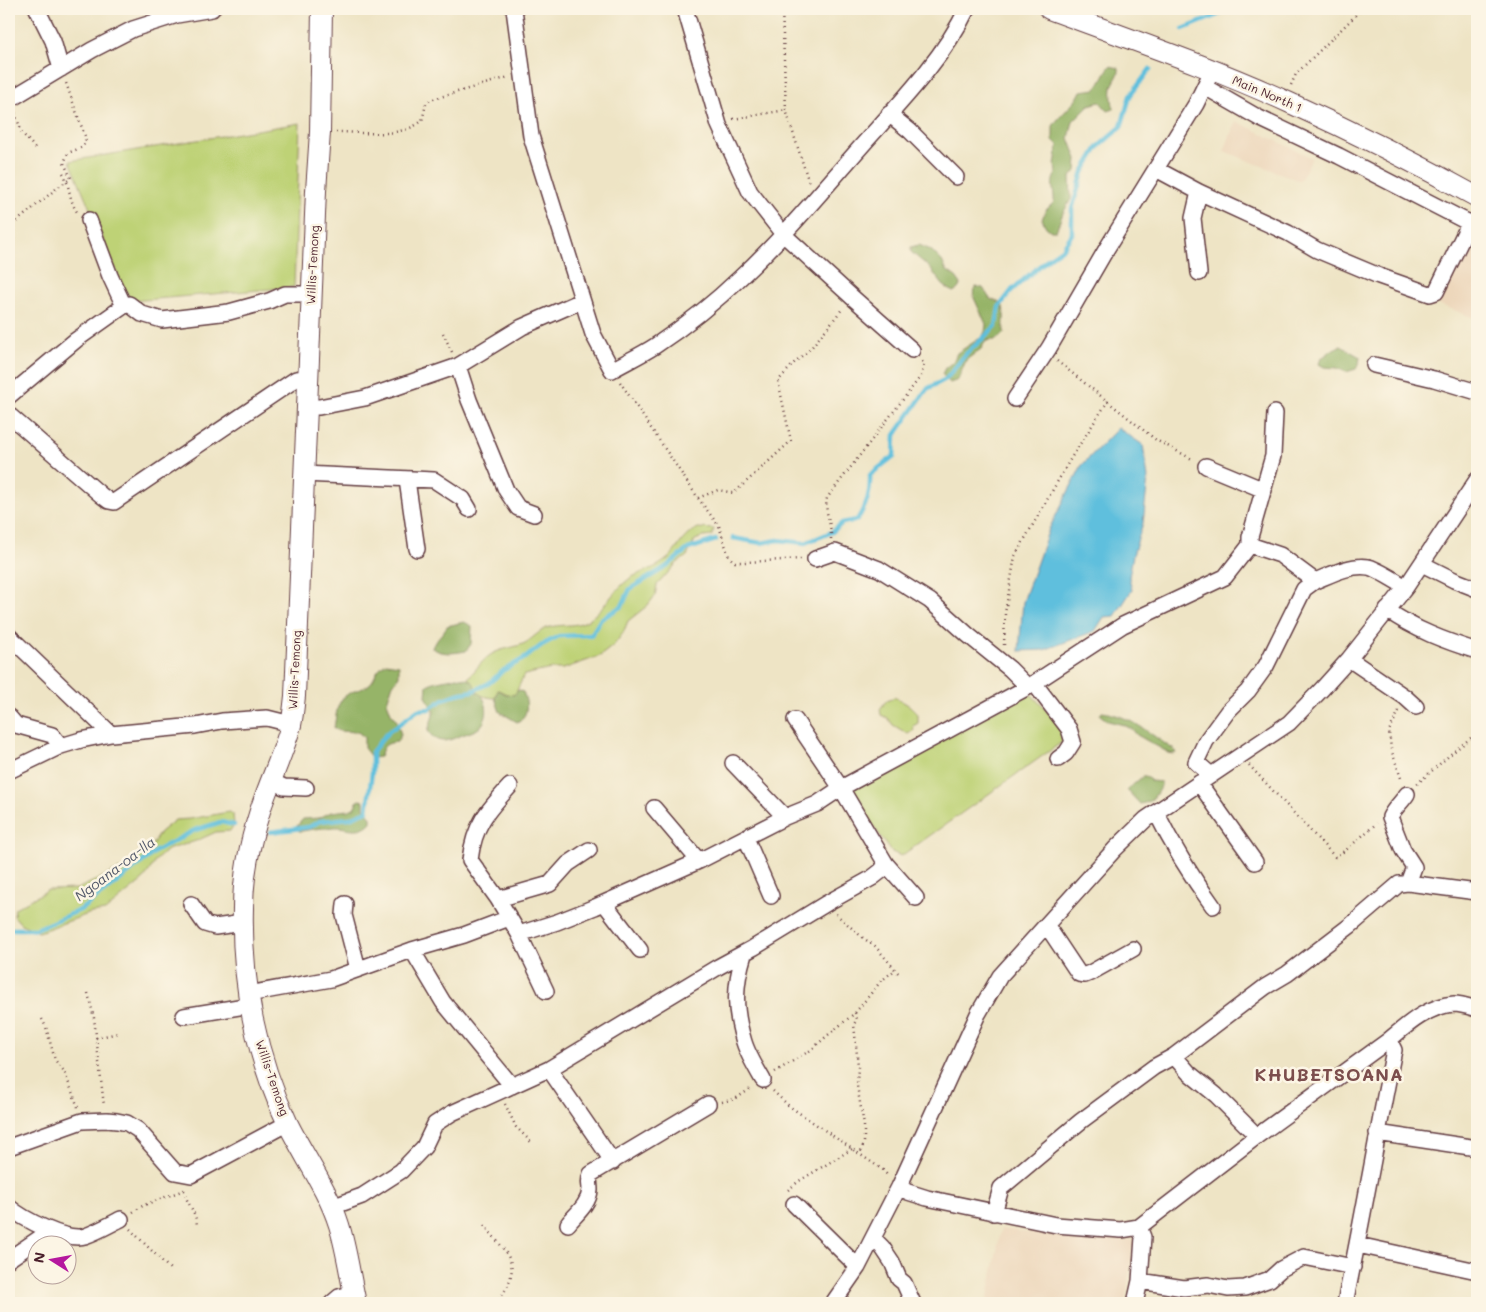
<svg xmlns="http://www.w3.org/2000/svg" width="1486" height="1312" font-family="Mali,sans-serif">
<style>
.built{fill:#edd7bb}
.green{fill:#bed276;stroke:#847850}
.forest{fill:#96b467;stroke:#706a49}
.water{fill:#5ebfdd;stroke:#546f84}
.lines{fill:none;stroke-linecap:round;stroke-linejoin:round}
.stream{stroke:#5ebfdd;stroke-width:4.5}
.minor-casing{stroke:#633d42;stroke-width:18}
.major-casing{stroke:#633d42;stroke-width:22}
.path{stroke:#633d42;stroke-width:2.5;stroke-dasharray:1 4;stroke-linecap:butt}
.minor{stroke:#fff;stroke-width:15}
.major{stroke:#fff;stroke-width:20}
.labels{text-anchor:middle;stroke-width:5;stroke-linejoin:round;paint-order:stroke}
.street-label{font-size:12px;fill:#4a1f2b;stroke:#fcf5e5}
.water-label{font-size:14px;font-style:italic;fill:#515769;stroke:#fcf5e5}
.district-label{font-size:18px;font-weight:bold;letter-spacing:1px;fill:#7c4e4d;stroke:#fcf5e5}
</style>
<rect width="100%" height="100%" fill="#fcf5e5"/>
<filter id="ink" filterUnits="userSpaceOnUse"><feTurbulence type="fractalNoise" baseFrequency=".02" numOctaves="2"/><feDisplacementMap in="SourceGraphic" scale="10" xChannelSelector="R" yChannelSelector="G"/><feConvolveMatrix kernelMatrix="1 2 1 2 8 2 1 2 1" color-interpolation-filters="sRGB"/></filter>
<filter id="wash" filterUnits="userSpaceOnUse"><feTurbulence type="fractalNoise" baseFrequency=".0096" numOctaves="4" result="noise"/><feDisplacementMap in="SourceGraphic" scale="20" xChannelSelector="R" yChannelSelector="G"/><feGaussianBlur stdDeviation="1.12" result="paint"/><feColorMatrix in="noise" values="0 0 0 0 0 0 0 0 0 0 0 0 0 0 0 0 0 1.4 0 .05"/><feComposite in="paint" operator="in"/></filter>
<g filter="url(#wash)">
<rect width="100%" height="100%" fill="#eee4c5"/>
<!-- built -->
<path class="built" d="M1236,121L1312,158L1300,181L1224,151Z
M1471,233L1477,236V319L1438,304Z
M1001,1229L1049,1235L1134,1240L1125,1303H987Z"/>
<!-- green -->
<path class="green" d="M300,123L294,287L132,301L123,287L70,161Z
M698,528L714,529L712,536L703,537L695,540L687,556L677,563L657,585L655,596L647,606L628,621L623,633L614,645L600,656L563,669H551L524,675L515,695L506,694L498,690L495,698C478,697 476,692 468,678C475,671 483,659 492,654C502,648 515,648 525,643C532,639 539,631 547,628C561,623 575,628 588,620C604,609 613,591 629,579C641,571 655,569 666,560C679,550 679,538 698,528Z
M1032,695L1065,731V740L901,856L892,852L849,793L852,789L1021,696Z
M895,697L910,706L918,714V723L913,726L914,730L908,734L893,725L888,718L881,715L880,709L887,700Z
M229,812L233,814L234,825L230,831L216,832L196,841L167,850L156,860L144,879L105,911L91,913L39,932L21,924L14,916L15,908L48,890L77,889L131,864L150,848L160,832L175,820L190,819Z"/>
<!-- forest -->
<path class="forest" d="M1110,66L1119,68C1120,75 1114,80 1112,87C1111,95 1112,102 1114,109L1108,111L1100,102L1089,105L1073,121L1069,138L1077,159L1076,171L1070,178L1071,199L1063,213L1056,231H1051L1046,227L1042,219L1046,210L1054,202C1055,192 1049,182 1056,174L1055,165L1058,145L1053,140V126C1061,113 1076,104 1081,91L1096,89C1102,81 1104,74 1110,66Z
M919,245L931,250L942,261L946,270L956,277L961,284L958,289L953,292L943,285L929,267L911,252V247Z
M975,287L983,288L990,299L1002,303C1006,315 1003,321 1004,333L996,340H989L985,342L981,349L966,360L958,380L950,383L942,374L945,368L953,362L957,353L982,337L985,332L986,324L974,298Z
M1341,346L1360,357L1359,364L1356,369L1346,372L1337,368L1324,367L1319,364L1321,358C1329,354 1332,348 1341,346Z
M464,622L472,626L471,644L466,651C454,653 443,655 432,648C435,639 443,634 447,626Z
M386,663L399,665V676L392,686L387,702L391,713L397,721L401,735L397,742C385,743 383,746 380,757L372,758L364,748V737L358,732L339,731L334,728C337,712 336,699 352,692C356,690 363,689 367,686C377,680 373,671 386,663Z
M457,677C463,678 471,678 474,684C475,686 475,689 476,691C478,693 480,694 482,696C489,706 488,720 479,728C475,731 470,732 465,734C451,739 439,748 428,731L434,712L426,696L427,685C436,680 446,680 457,677Z
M498,690L506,694L514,695L518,690L523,692C528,703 529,716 517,722L500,712L495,698Z
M1102,712C1132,716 1148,733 1173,749L1176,753L1173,754L1169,753L1137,735L1133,730L1124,725L1108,721L1100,715Z
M1142,777H1147L1151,781L1161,782V786C1154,796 1154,802 1140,804L1127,790Z
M360,800L364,801V808L371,817V822C359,835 347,826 334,827C324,828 312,829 302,831H299L297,826L303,819L319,818L331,812L349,810L354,808L357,802Z"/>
<!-- water -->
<path class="water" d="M1118,428L1143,445L1148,478L1143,523L1133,555L1129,577L1132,590L1115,616L1104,617L1095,631L1044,650L1019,651L1023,602L1049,529L1082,465Z"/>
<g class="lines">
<!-- stream -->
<path class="stream" d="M1183,29L1218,15L1226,9
M733,538L761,543L778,540L805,543L832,532L842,523L857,520C867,504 871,493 870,475L894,456L895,435L927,389L946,379L965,355L996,326L999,307L1012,290L1050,257L1063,248L1072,234V209L1083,172L1099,146L1121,127L1130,96L1150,69
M270,832L309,827L320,821L350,818L367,811L372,772V752L387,733L418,710L429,709L444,699L457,694L473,691L489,683L504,670L525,658L542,645L559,636L591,635L601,619L622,606L630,589L666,567L688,549L716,540
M9,929H36L80,910L110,888L156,851L195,830L221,822L234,825"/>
</g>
</g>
<g filter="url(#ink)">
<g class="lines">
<defs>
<path id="minor" d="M37,9L53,41L61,69
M514,9L531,136L593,334L612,370C626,362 641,355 655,346C685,326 715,302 741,277C786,235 825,187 866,141C902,101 944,57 967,9
M685,9L719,125L750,192L783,234L852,297L912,350
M1205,87L1259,118L1339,156L1477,227
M9,100L92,50L133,29L177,15L212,9
M889,114L910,131L956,177
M1156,169L1199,192L1288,233L1317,250L1379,276L1430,294L1436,292L1470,222
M89,220L110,276L124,306
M1199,273L1193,218L1199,192
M1374,365L1434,379L1477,392
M458,366L469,400L506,490L518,508L534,514
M9,396L76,340L124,306L129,304L142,314L162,320L229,312L269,301L285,294H311
M1015,399L1049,348L1107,248L1196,104L1212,71
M307,407H319L365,398L458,366L522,327L581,301
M9,415L101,495L109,501L114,502L296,379L308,378
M1206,466L1264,490
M303,474L434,480L463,499L469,509
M407,480L417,549
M1250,545V537L1273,456L1275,413
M815,559L835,552L879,569L930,601L968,635L1010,669L1028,687
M1422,564L1454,580L1477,589
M1387,610C1415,630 1445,641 1477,651
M9,636L111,734L195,726L222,721L267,718L291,724
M1349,659L1405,697L1416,707
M1034,683L1069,729L1073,742L1066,753L1058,759
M9,717L16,725L52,735L61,746
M795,720L841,788L886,864L916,898
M733,763L785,817
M9,771L61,746L81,740L111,734
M1211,775L1196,762L1206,741L1228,711L1248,691L1266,666L1304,589L1315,581
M271,781L284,787L306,788
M1199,783L1255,862
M510,786C487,811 474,825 470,860L498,899L519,934L546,991
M1407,794C1402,802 1394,808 1390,817L1403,850L1414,867L1408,883
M654,808L699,861
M1156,812C1172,845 1191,876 1213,906
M746,838L771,896
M498,899L550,884L568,864L589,850
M604,903L640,950
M191,904L205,924L215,927L243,923
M345,904L344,915L358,969
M1047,926L1079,974L1085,975L1090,973L1133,949
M519,934L557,922L595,907L699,861L785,817L817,804L841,788L1028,687L1123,625L1225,577L1250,545L1280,555L1315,581C1330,575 1351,564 1368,567C1376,568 1397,582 1406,587
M412,950L443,1002L512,1086
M744,954C734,986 734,1009 744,1042C748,1055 756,1068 763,1080
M248,994L331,979L412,950L464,935L509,918
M184,1016L251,1005
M1174,1056L1189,1073L1216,1095L1257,1136
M549,1069L613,1162
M1377,1133L1477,1148
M9,1147L82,1121L107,1120L117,1121L127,1123L138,1130L175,1172L191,1175L288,1123
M899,1187L908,1192L927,1198L1056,1225L1121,1230L1139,1227L1257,1136L1389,1040C1408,1024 1428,1006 1454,1004C1461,1004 1470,1007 1477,1009
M794,1204L858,1267
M9,1207C23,1219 67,1242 85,1236C97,1232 109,1225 121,1219
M332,1207L362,1196L401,1171L424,1147L435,1124L452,1113L549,1069L718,967L753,948L827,903L872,878L881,871L886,864
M994,1213L1001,1188L1081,1121L1154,1067L1174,1056L1265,987L1287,974L1351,925L1399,884L1408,883L1477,892
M568,1224C576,1214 589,1204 590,1190C590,1183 588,1181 591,1174L708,1104
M873,1238L882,1247L892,1262L899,1279L904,1283L913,1303
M1358,1245L1477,1271
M9,1259L50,1231
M1140,1281L1184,1288L1208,1285L1228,1289L1245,1288L1270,1279L1281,1269L1304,1257L1353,1267
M332,1303L339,1297L354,1293
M833,1303L858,1267L899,1187L978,1014L1000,976L1115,849L1146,819L1289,723L1322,689L1349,659L1406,587L1477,480
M1135,1303L1140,1281L1143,1237L1139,1227
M1345,1303C1363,1219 1377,1134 1394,1050L1389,1040"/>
<path id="major" d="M322,9L320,132L316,191L295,696C294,705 293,716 291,725C283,755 269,782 260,811C250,842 243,875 243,908C241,981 256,1058 288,1124C305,1158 328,1190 339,1225C347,1251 350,1277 356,1303
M1049,9C1129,39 1212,67 1290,103C1354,132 1416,163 1477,197"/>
</defs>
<!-- minor casing -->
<use href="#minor" class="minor-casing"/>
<!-- major casing -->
<use href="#major" class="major-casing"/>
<!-- path -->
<path class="path" d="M782,9L786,110L809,183
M1291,85L1296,74L1362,9
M15,113L22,133L35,148
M733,119L786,110
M336,132C364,132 399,139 422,121L426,104L430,100L509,77
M63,173C70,185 69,202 78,213
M9,228L57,188L71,178L64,163L68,153L83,147L86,139L66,83
M443,333L452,352
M1057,361L1156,440L1194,460
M620,382L698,498L719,526L729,557L735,562H744L802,559
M698,498L718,490L734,493L791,441L778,381L796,361L811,348L843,308
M831,539C832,525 824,512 827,498L921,376L924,365L922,361
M1004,645L1005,613L1015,556L1071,458L1108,401
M1399,711L1389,731L1391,749L1402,781
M1249,765L1335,857L1346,850L1377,823
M1417,784L1452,753L1477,733
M836,914L863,938L875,946L900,975
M88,993L94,1018L104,1106
M855,1013L857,1019L854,1024L858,1066L857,1086L864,1125V1142L860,1155
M42,1019L46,1027L55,1060L64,1071L78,1107
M96,1038L118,1033
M775,1072L811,1050L828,1035L855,1013L881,981L895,970
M773,1091L789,1106L883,1170L889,1177
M722,1102L735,1099L752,1088
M505,1104L516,1127L532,1143
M184,1190C186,1204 196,1210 197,1226
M788,1190L799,1181L852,1149
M133,1212L144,1205L184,1190
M484,1225C510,1257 524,1265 497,1303
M130,1229L170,1269
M673,1301L675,1303"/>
<!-- minor -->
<use href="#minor" class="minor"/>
<!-- major -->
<use href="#major" class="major"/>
</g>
</g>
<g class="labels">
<!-- street labels -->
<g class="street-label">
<text transform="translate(1267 94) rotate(23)" y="4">Main North 1</text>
<text transform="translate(313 265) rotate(-87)" y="4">Willis-Temong</text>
<text transform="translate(295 670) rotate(-87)" y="4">Willis-Temong</text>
<text transform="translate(272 1078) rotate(71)" y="4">Willis-Temong</text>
</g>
<!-- water labels -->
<g class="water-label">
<text transform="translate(115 869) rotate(-37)" y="5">Ngoana-oa-lla</text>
</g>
<!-- district labels -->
<g class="district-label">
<text x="1329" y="1081">KHUBETSOANA</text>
</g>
</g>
<!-- margin -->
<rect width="1486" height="1312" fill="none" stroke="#fcf5e5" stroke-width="30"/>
<!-- north arrow -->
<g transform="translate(52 1260) rotate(281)"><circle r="24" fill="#fcf5e5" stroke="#b59f9b"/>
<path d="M0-4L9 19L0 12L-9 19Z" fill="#b5179e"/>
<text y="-8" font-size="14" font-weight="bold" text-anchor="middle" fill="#4a1f2b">N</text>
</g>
</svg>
